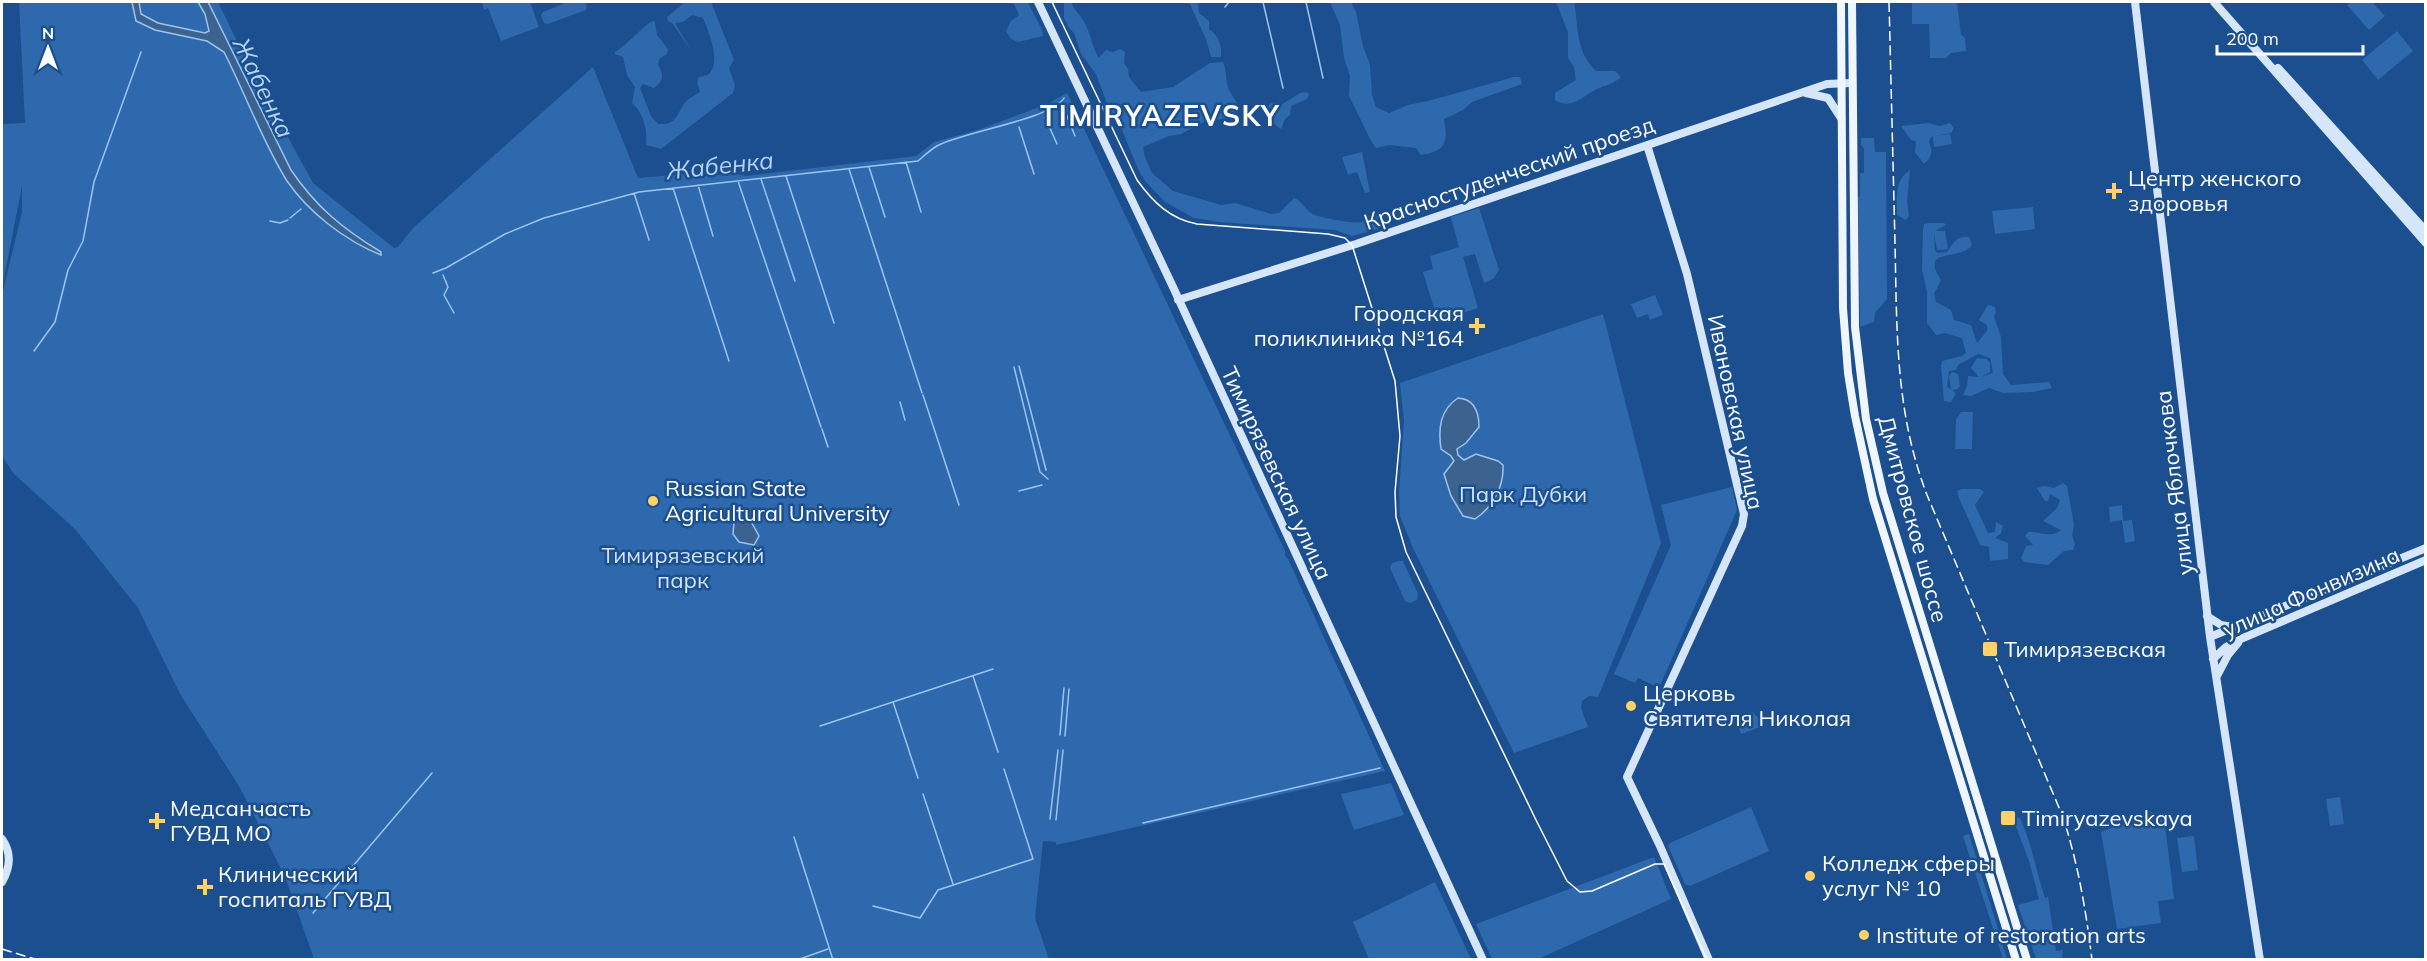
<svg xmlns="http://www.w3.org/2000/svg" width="2427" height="961" font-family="Mulish,sans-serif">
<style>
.green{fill:#2e69ad}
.water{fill:#3c6290;stroke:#9cc4f0;stroke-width:1.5}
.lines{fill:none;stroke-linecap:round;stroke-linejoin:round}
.stream{stroke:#9cc4f0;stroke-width:1.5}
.secondary{stroke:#d6e6fa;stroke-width:8}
.primary{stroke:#f0f6ff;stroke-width:8}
.tram{stroke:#fff;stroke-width:1.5}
.rail{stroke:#fff;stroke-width:1.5;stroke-dasharray:10 4.5;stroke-linecap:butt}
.poi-dot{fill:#ffd166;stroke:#1b4f8f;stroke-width:2}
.labels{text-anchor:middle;stroke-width:5;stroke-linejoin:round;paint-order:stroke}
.street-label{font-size:22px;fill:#fff;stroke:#1b4f8f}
.poi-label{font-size:22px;fill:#fff;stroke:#1b4f8f;text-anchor:start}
.park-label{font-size:22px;fill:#cfe3fa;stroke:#1b4f8f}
.water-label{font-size:24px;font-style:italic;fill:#b5d3f5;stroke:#1b4f8f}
.district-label{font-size:28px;font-weight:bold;letter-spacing:1.5px;fill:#fff;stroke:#1b4f8f}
</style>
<rect width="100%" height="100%" fill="#1b4f8f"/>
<!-- green -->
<path class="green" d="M19,2H218L248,64L313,183L394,248L398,247L413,228L593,67L638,178L697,173L700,176L737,174L746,176L916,156L934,142L978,130L1045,105L1067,93L1285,551V556L1288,559L1385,771L1056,845V842L1043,841L1035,918L1049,959H314L286,879L259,825L239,786L180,694L138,608L75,529L14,474L2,456V295L22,212V186L2,288V124L25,123Z
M482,2H530L539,27L501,41L488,8L484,10Z
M568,2H585L587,7L586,10L548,24L544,23L541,15L543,12Z
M685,2H711L734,60L729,68L735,85L733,93L661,149L646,145C648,131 643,112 632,103L635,87L627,75L623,57L615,54V52C629,43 639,30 652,21L655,22L657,35L668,49L667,54L659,59L658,65C664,74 664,81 654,88L643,84L640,88L651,116L658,124C676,125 676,116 684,104C687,99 695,95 700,92L697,82L699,77L708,75C722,62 709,33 703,18L692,15L683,22L675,23L691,50L672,23L668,21L667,17Z
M1013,2H1028C1032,13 1042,25 1043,36L1018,42L1011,39L1006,31L1011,21L1019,15Z
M1064,2H1071C1074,10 1080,14 1084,22C1091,33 1091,45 1099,58L1106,50L1113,52L1120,49L1125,52L1124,63L1128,69L1129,77L1141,92L1173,87L1210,63L1223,62C1227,71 1225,79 1228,87C1231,95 1237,101 1240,110L1234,117L1204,122L1181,134L1169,136L1143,147L1145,157L1152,173L1173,191L1221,205L1235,203L1271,214L1279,213L1294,198C1302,201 1304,208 1311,213C1318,218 1354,224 1361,222C1368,219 1371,217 1379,216L1382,220L1378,229L1352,236L1335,230L1218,222L1194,218L1165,202L1145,181L1138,169L1120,125L1110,111L1096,74L1081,54L1074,33L1069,28L1064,18Z
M1189,2H1198L1199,13L1209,21V29C1219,36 1222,45 1221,57H1211L1206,39Z
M1330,2H1351L1356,12L1363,46L1370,65L1372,95L1376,107L1389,113L1408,105L1428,101L1514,77H1520L1522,84L1472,102L1463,110L1444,119C1448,142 1447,151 1421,155L1416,148L1389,145L1376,148L1371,141L1349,96L1350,76L1344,58L1340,25Z
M1556,2H1574C1579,29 1575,50 1596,71H1615L1621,77C1609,87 1606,84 1595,90C1582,97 1571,110 1555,100V93L1576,80L1574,67L1568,58V32Z
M1912,2H1957L1961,35L1965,38L1966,51L1951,53L1946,58H1930L1929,24H1912Z
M2351,2H2372L2385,16L2369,30L2347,5Z
M2397,31L2413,51L2378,80L2362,60Z
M1307,92L1309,95L1307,99L1291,106L1290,115L1285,119L1281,129C1271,123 1269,117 1268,106L1271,103L1281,105L1300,93Z
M1929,123L1939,126L1950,123L1954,128L1951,133L1934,136L1950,134L1952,144L1934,147L1933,137H1931L1929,142C1933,153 1932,156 1924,164L1915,152L1916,141L1911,140L1901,126Z
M1861,138H1874L1875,152H1886L1887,299L1875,313L1874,322L1860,327L1858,197H1860V173H1864V148L1861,145Z
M1362,152L1370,192L1365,193L1357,172L1348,175L1342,157Z
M1910,170L1907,201L1909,216L1906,220L1897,215C1897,198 1894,180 1910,170Z
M2033,207L2035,229L1995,234L1992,211Z
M1479,208L1499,270L1493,279L1484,283L1475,254L1463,257L1478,308L1438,321L1423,272L1433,269L1430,256L1459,247L1451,217Z
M1929,223H1944L1946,225L1935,231H1945L1948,249L1937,250L1934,234L1935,251L1938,253L1947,252C1954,242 1956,236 1969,237L1972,245C1960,262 1919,246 1941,280L1934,294L1936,302L1951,310L1954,320L1971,325L1977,343L1987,331V325L1979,320L1988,305L1995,307L1996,312L1994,316L2001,337L2003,374L2011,385L2049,382L2052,388L2033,392L2003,393L1989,388L1971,396L1963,395L1967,386L1968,376L1979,377L1971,368L1977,358L1987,359L1990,363V372L1981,377L1993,373L1990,358L1978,354L1958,365L1956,370L1949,371L1947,387L1951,389L1949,376L1952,372L1958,374L1960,386L1958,389L1952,390L1956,393L1951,402L1944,401L1941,366L1942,361L1962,356L1966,353L1962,338L1945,333L1936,335L1927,323V292L1922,270L1923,229L1924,224Z
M1655,295L1663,315L1650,320L1648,314L1637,318L1631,304Z
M1603,314L1661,543L1598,697L1589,696L1582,701L1581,708L1588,727L1514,753L1413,548L1400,516L1399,491L1404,421L1400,383Z
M1961,412H1973L1972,449H1955L1956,420Z
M2063,483L2067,486L2074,525L2072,535L2075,544L2073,550L2064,551L2048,565L2024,562L2021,558L2026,546L2033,545L2025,536L2028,532C2039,531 2050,539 2061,530L2043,521L2057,508L2060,500L2050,494L2048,501H2045L2037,488L2044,486L2054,488Z
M1732,487L1737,510L1659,688L1638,678L1635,683L1614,674L1671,545L1661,505Z
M1962,489H1980L1984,492L1975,505L1988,533L1995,532L1996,522L2003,526L2001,533L1995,538L2008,543V559L1990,561L1989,547L1980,545L1959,498L1957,491Z
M2122,505L2123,521L2132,520L2135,541L2125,543L2122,520L2110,522L2109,507Z
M1399,561H1403L1418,594L1417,600L1410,603L1405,601L1390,568L1392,563Z
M1752,712L1766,725L1741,734L1735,717Z
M1391,783L1404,815L1354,830L1341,794Z
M2340,797L2344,824L2330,826L2326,799Z
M1751,807L1769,851L1690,886L1685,884L1668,846L1670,843Z
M2151,812L2164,816L2174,899L2158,901L2161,923L2117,929L2101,832Z
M2016,817L2020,818C2032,844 2036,871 2045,898L2048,897L2056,951L2063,950L2062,959H2036L2018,905L2039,899L2029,861L2013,819Z
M1969,834L2007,959H2003L1963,836Z
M2194,836L2198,870L2182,872L2177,838Z
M1654,857L1671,899L1538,959H1492L1476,924Z
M1435,882L1471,959H1369L1353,922Z"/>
<!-- water -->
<path class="water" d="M132,2H139L141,14L158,23L205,33L209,31L205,14L198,2H208L291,170C316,207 343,229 381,252V255C346,241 309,213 287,181C263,143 245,93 224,52L207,41L155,30L136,21Z
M1458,398C1475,399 1479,413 1479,427L1466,443L1457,449L1458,455L1464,460L1476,454L1498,461L1503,465C1504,487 1493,507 1475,519L1463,516L1451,496L1444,474L1454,461L1451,456L1441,449C1438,428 1440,410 1458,398Z
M748,516L759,536L754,545L739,542L733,534L734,523L738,520L742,521Z"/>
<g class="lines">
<!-- stream -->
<path class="stream" d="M1263,2L1283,88
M1306,2L1323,78
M1225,7L1229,2
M1064,109L1075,136
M1045,117L1057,144
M1019,127L1034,174
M906,162L921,212
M869,167L885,217
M849,169L922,393
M786,176L834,323
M761,179L795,281
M738,181L821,427
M698,185L713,236
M673,188L729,361
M634,193L649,240
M290,218L301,209
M270,221L280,223L288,220
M433,273L446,268L505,234L544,218L639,192L918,161C924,156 930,150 937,146C962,132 1052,119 1064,98
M443,275L448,287L444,295L454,313
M34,351L55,322L68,270L83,241L94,182L141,52
M1019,366L1046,470
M1014,367L1040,472L1048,479
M923,395L959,505
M900,402L905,420
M822,429L828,447
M1019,491L1042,485
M973,676L998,752
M893,702L918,778
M820,726L993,669
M1060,735L1064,688
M1065,736L1069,689
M923,794L953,884
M1050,819L1058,750
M1056,820L1063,750
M1143,823L1380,768
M794,837L833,960
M873,906L920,918L938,890L1033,859L1004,769
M313,913L432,773
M797,960L828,949"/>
<!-- secondary -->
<path class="secondary" d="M1038,2L1173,287L1483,960
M2135,2L2210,637L2260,960
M2214,2L2426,243
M2278,68L2426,231
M1806,93L1828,98L1841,118
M1647,145L1687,274L1744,514L1742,526L1627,777L1660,846L1709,960
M1178,300L1356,244L1827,84L1852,83
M2207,616L2221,625L2232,627
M2210,637L2426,548
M2213,659L2226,647L2243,638L2426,560
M2217,676L2228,655L2238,643
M2,839C12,853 10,868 2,882"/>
<!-- primary -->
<path class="primary" d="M1841,2L1843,308L1848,373L1855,416L1873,499L2016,960
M1852,2L1855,327L1866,419L1883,493L2027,960"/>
<!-- tram -->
<path class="tram" d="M1052,2L1137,180C1153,202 1170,219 1197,224L1328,234L1345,238L1352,245L1395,381L1400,436L1395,492L1396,517L1406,552L1537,822L1567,881L1580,892L1592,891L1655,864H1664L1707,960"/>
<!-- rail -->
<path class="rail" d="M1889,2C1891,82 1893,163 1895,243C1897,332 1895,411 1927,495L2063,817C2078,864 2086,910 2092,960
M2,949L38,960"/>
</g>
<!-- markers -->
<g class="poi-dot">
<path d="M2111 182h6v6h6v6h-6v6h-6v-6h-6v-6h6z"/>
<path d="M1474 317h6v6h6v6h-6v6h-6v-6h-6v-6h6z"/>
<circle cx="653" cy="501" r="6"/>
<rect x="1982" y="641" width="16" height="16" rx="3"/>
<circle cx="1631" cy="706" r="6"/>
<rect x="2000" y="810" width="16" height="16" rx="3"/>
<path d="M154 812h6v6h6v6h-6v6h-6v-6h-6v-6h6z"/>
<circle cx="1810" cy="876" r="6"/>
<path d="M202 878h6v6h6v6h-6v6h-6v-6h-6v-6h6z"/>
<circle cx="1864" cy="935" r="6"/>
</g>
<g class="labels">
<!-- street labels -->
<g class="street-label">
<text transform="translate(1509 173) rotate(-19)" y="8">Красностуденческий проезд</text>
<text transform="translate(1736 412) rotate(78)" y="8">Ивановская улица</text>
<text transform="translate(1277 473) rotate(65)" y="8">Тимирязевская улица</text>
<text transform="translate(2174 483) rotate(-97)" y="8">улица Яблочкова</text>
<text transform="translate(1913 519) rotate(75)" y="8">Дмитровское шоссе</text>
<text transform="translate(2311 592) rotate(-24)" y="8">улица Фонвизина</text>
</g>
<!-- poi labels -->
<g class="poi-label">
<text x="2128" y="186">Центр женского<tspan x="2128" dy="25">здоровья</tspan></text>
<text x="1464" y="321" text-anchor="end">Городская<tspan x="1464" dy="25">поликлиника №164</tspan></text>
<text x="665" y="496">Russian State<tspan x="665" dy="25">Agricultural University</tspan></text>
<text x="2004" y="657">Тимирязевская</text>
<text x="1643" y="701">Церковь<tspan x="1643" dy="25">Святителя Николая</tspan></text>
<text x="170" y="816">Медсанчасть<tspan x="170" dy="25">ГУВД МО</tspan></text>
<text x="2022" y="826">Timiryazevskaya</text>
<text x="1822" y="871">Колледж сферы<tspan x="1822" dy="25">услуг № 10</tspan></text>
<text x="218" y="882">Клинический<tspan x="218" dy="25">госпиталь ГУВД</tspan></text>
<text x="1876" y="943">Institute of restoration arts</text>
</g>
<!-- park labels -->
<g class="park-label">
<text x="1523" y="502">Парк Дубки</text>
<text x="683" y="563">Тимирязевский<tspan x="683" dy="25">парк</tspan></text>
</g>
<!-- water labels -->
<g class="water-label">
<text transform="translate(263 88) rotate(64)" y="8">Жабенка</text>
<text transform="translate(720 166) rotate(-6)" y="8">Жабенка</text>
</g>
<!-- district labels -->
<g class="district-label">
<text x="1160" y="126">TIMIRYAZEVSKY</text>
</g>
</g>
<!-- border -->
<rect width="2427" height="961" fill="none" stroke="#ffffff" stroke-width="6"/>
<!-- north arrow -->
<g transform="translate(48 48)" stroke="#1b4f8f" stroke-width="4.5" paint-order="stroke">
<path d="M0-4.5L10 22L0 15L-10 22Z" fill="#ffffff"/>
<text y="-9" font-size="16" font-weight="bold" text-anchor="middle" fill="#ffffff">N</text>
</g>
<!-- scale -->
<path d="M2217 45v9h146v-9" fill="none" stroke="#ffffff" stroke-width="3"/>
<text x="2226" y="45" font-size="18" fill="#ffffff" stroke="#1b4f8f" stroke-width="4.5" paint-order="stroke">200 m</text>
</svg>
